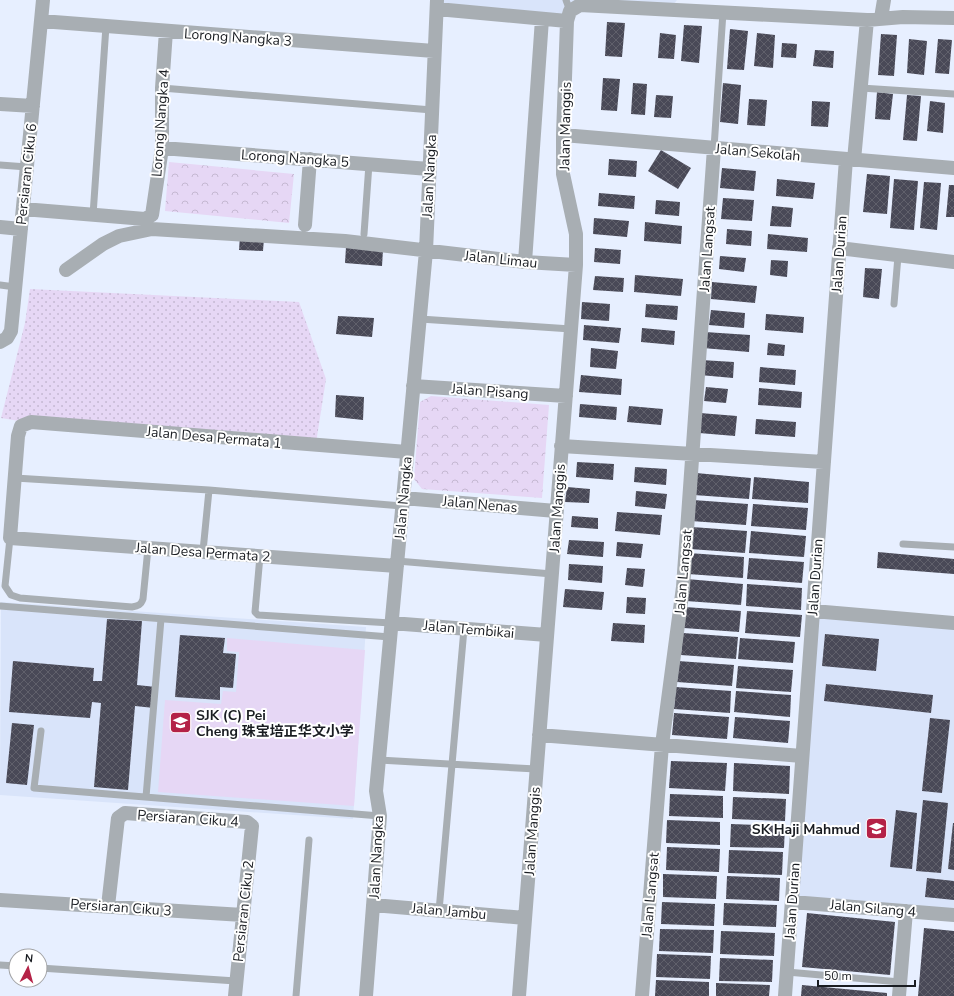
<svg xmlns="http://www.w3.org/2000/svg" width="954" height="996" font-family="'Nunito Sans','Noto Sans SC',sans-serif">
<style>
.built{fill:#d9e4fa}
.grass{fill:url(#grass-dots)}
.park{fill:url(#park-crowns)}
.pitch{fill:#e6d7f5}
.building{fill:url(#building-cross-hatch)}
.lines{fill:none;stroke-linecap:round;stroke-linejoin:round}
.service{stroke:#a8aeb3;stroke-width:7}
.minor{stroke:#a8aeb3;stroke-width:14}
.labels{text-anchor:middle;stroke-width:4;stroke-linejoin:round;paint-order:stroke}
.street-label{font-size:14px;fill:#191c21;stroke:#fff}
.poi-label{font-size:14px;font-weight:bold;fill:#191c21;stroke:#fff;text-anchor:start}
</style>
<defs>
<pattern id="grass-dots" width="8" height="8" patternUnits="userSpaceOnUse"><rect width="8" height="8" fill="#e6d7f5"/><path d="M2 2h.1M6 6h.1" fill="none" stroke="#c5b8d2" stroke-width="1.8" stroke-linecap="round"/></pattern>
<pattern id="park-crowns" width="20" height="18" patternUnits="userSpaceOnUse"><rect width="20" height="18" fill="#e6d7f5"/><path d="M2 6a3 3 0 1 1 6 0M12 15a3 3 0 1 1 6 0" fill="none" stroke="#c5b8d2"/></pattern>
<pattern id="building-cross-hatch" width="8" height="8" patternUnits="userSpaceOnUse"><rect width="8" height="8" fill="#494957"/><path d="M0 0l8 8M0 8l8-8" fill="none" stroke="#60606b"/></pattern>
</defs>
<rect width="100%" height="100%" fill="#e7efff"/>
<!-- built -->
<path class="built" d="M437,0H677L668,11L580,4L567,20L437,9Z
M1,602L366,627L353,819L0,795Z
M816,605L954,617V915L792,902Z"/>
<!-- grass -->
<path class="grass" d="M30,289L299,302L326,379L316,443L25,422L1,418L25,323Z"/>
<!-- park -->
<path class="park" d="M169,162L294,174L289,223L165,211Z
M431,396L549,405L542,498L422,489L414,479L420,402Z"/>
<!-- pitch -->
<path class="pitch" d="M227,638L365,650L354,806L158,792L165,700L221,704L223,691L236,692L239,652L227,651Z"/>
<!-- building -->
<path class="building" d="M607,22L625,23L622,57L605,56Z
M684,25L702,26L699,63L681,61Z
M730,29L748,31L744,70L727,69Z
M660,33L676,35L674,59L658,58Z
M757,33L775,35L773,68L754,66Z
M881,34L897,35L894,76L878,75Z
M909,39L927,41L924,75L907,73Z
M938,39L952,40L949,74L935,73Z
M782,43L797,44L796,58L781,57Z
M815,50L834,51L833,68L813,66Z
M603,78L620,79L617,111L601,110Z
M633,83L647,84L645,115L631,114Z
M723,83L741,85L738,124L720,122Z
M877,92L893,94L890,120L875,119Z
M656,95L673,96L671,118L654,117Z
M907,95L921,96L917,141L903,140Z
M749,99L767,100L765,126L747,125Z
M812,101L830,102L828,127L811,126Z
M930,101L945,103L943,133L927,131Z
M661,150L691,168L678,189L648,171Z
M609,159L637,161L636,177L608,175Z
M722,168L756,171L754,191L720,188Z
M867,174L890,176L887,214L863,212Z
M777,179L815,183L813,199L776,196Z
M894,179L918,181L914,230L890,228Z
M924,182L941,183L937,230L920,228Z
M949,185H954V217H946Z
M599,193L635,196L634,209L598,206Z
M723,198L754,200L752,221L721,219Z
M656,200L680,202L679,216L655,214Z
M772,206L793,208L791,227L770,226Z
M594,218L629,221L627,237L593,234Z
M645,222L682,226L681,244L644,241Z
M727,229L752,231L751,246L726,244Z
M768,234L808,238L807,252L767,249Z
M240,236L264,238L263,251L239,250Z
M346,247L383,250L382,266L345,263Z
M595,248L621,250L620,264L594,262Z
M720,256L746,258L744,272L719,269Z
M771,260L788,261L787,277L770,275Z
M865,268L882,269L879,299L863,297Z
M635,275L683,279L681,296L634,292Z
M595,276L624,278L623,292L593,290Z
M712,282L757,286L755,303L711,299Z
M582,302L610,304L609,321L581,319Z
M646,304L678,306L677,320L645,317Z
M711,310L745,313L744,328L709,325Z
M766,314L804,317L803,333L765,330Z
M338,316L374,318L372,337L336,334Z
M584,325L621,328L619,343L583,340Z
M642,328L675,331L674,345L641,342Z
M705,332L750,335L749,352L703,348Z
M768,343L785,345L784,356L767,355Z
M591,348L618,351L616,369L590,367Z
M701,360L734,362L733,378L700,375Z
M760,367L796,370L795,385L759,382Z
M581,375L622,379L621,395L579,392Z
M706,387L728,389L726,403L704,401Z
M759,388L802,392L801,408L758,405Z
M336,395L364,397L363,420L335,417Z
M580,404L617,407L616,420L579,417Z
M629,406L663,409L661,425L627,422Z
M700,413L737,416L735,436L699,433Z
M756,419L796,422L795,437L755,434Z
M577,462L614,464L613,480L576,477Z
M635,467L667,469L666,485L634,482Z
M696,473L751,478L749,499L694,495Z
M754,477L809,482L808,503L752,499Z
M567,487L590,489L589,503L565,502Z
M636,491L667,494L665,509L635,506Z
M693,500L748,504L746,525L691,521Z
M753,504L808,508L806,530L751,526Z
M617,512L662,515L660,535L615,531Z
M572,516L598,518V529L571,527Z
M692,527L747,531L745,553L690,549Z
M751,531L806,536L804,557L749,553Z
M569,540L604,542L603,557L567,554Z
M617,542L643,544L641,558L616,556Z
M878,552L954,559V574L877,568Z
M689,553L744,557L743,578L688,574Z
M749,558L804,562L802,583L747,579Z
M569,564L603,566L602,583L568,580Z
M627,568L645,569L643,587L625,585Z
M687,579L743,584L741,605L686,601Z
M747,584L802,588L801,610L746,606Z
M565,589L604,592L602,610L563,607Z
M627,597L646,598L645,614L626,613Z
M685,607L741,611L739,632L684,628Z
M747,611L802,615L800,637L745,633Z
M107,619L142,621L137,685L156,687L154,708L135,706L128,790L94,787L101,703L92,702L90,718L9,712L13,661L94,668L93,681H102Z
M613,623L645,625L644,643L611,641Z
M683,633L738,637L736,659L681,655Z
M825,634L879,639L876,671L822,666Z
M180,635L225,638L223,653L236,654L233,688L220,687V700L175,697Z
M740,638L795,642L793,663L738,659Z
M678,661L734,665L732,686L677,682Z
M738,666L793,670L791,692L736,688Z
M826,684L933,695L931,713L824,701Z
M676,687L731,691L730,713L674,709Z
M736,691L791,695L790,717L734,712Z
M674,713L729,717L727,739L672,735Z
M735,717L790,721L788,743L733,738Z
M930,718L950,720L942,793L922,791Z
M12,723L34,725L27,785L6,783Z
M671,761L727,763L725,791L669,788Z
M734,763L790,766L789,794L733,791Z
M670,794L723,796V818L669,816Z
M733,797L786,799L785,821L732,819Z
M923,800L948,803L941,873L916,871Z
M896,810L917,813L912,869L890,867Z
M667,820L720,822V845L666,843Z
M953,823H954V870L948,869Z
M731,824L785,826L784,848L730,847Z
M667,847L720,849L719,872L666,870Z
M729,850L783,852L782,875L728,873Z
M663,874L717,876L716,899L663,897Z
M727,876L780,878L779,901L726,899Z
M927,878L954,881V900L925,897Z
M662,902L715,904L714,926L661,924Z
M724,903L777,905L776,927L723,925Z
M807,913L895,922L890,975L802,967Z
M924,928L954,931V996H918Z
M660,929L714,930L713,953L659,951Z
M721,931L775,933L774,956L720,954Z
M657,954L711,956L710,979L656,977Z
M720,958L773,960L772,982L719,981Z
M656,980L709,982V996H655Z
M716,983L770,985L769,996H716Z
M802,985L887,993V996H801Z"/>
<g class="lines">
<!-- service -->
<path class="service" d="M566,0L570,11
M162,88L432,110
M861,88L954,94
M714,148L723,12
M0,165L27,167
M93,215L106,26
M364,234L369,164
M0,285L15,287
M894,304L898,256
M420,319L571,329
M15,478L209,490L203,551
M209,490L402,506
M10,538L5,586L11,595L20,598L132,607C138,606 141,605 143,599L148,548
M903,544L954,547
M260,556L255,612L258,615L391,623
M397,561L552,574
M0,606L390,637
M41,731L34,788L380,816
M379,760L536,769
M146,797L161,619
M439,911L464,629
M0,965L16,966
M40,968L236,981
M787,972L900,982
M296,996L309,840"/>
<!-- minor -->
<path class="minor" d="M437,9L567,21
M881,18L884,0
M41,21L434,51
M0,104L33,106
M563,135L954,168
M162,148L429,169
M854,160L867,20
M23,209L145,219L152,215L162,148V88L166,31
M305,225L310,159
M0,227L21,229
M839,248L954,262
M525,262L542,19
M66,270L103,244L119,236L152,229L345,241L525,262L576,265
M0,342L7,338L11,331L43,0
M413,386L566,396
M561,446L824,462
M403,498L556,511
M397,566L10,538L18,436L21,426L31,422L407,452
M813,611L954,623
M391,623L547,635
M539,735L802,756
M0,900L243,915
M792,902L954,915
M373,905L525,918
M108,906L118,818L125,813L247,822L252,826L235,996
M366,996L380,816L376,791L426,251L437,0
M519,996L576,265V234L563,174V135L567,21L570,11L580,5L867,20L903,17L954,18
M642,996L662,745L683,587L714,148
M785,996L846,159
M899,996L906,911"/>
</g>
<!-- icons -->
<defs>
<symbol id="school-square" viewBox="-11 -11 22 22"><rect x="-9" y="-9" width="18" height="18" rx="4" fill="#b42247" stroke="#fff"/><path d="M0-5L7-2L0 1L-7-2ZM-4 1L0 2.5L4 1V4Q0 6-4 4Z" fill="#fff"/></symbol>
</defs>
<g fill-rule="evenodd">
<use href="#school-square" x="168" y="710" width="25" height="25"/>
<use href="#school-square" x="864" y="816" width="25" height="25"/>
</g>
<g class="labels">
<!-- street labels -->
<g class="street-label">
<text transform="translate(238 37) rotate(4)" y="5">Lorong Nangka 3</text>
<text transform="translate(160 123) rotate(-86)" y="5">Lorong Nangka 4</text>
<text transform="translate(565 126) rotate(-89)" y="5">Jalan Manggis</text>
<text transform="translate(758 152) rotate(5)" y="5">Jalan Sekolah</text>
<text transform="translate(295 158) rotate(4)" y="5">Lorong Nangka 5</text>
<text transform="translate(26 174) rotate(-84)" y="5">Persiaran Ciku 6</text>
<text transform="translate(429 176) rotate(-87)" y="5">Jalan Nangka</text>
<text transform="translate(707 249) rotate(-86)" y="5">Jalan Langsat</text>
<text transform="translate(839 254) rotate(-86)" y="5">Jalan Durian</text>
<text transform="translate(501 259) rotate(6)" y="5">Jalan Limau</text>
<text transform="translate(490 391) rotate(4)" y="5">Jalan Pisang</text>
<text transform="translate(214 437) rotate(5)" y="5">Jalan Desa Permata 1</text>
<text transform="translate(403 498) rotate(-85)" y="5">Jalan Nangka</text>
<text transform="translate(480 504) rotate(5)" y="5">Jalan Nenas</text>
<text transform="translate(557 508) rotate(-86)" y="5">Jalan Manggis</text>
<text transform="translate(203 552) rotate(4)" y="5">Jalan Desa Permata 2</text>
<text transform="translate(683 572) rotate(-85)" y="5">Jalan Langsat</text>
<text transform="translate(815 577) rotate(-86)" y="5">Jalan Durian</text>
<text transform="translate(469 629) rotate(5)" y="5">Jalan Tembikai</text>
<text transform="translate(188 818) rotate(4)" y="5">Persiaran Ciku 4</text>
<text transform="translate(532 831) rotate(-86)" y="5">Jalan Manggis</text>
<text transform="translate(376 857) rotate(-87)" y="5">Jalan Nangka</text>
<text transform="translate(650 895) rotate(-85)" y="5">Jalan Langsat</text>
<text transform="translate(792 901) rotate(-86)" y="5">Jalan Durian</text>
<text transform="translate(121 907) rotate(4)" y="5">Persiaran Ciku 3</text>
<text transform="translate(873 908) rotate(5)" y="5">Jalan Silang 4</text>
<text transform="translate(243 911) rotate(-84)" y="5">Persiaran Ciku 2</text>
<text transform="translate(449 911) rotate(5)" y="5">Jalan Jambu</text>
</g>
<!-- poi labels -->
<g class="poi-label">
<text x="196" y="720">SJK (C) Pei<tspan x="196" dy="16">Cheng 珠宝培正华文小学</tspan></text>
<text x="860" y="834" text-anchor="end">SK Haji Mahmud</text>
</g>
</g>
<!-- north arrow -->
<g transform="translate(28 968) rotate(6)"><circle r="19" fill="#ffffff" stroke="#a3a4a6"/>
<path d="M0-3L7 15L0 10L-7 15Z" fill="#b42247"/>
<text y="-6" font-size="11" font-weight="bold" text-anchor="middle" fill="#191c21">N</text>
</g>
<!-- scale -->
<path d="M818 980v6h97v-6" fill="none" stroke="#191c21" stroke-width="2"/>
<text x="824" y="980" font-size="12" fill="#191c21" stroke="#ffffff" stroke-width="3" paint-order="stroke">50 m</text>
</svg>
